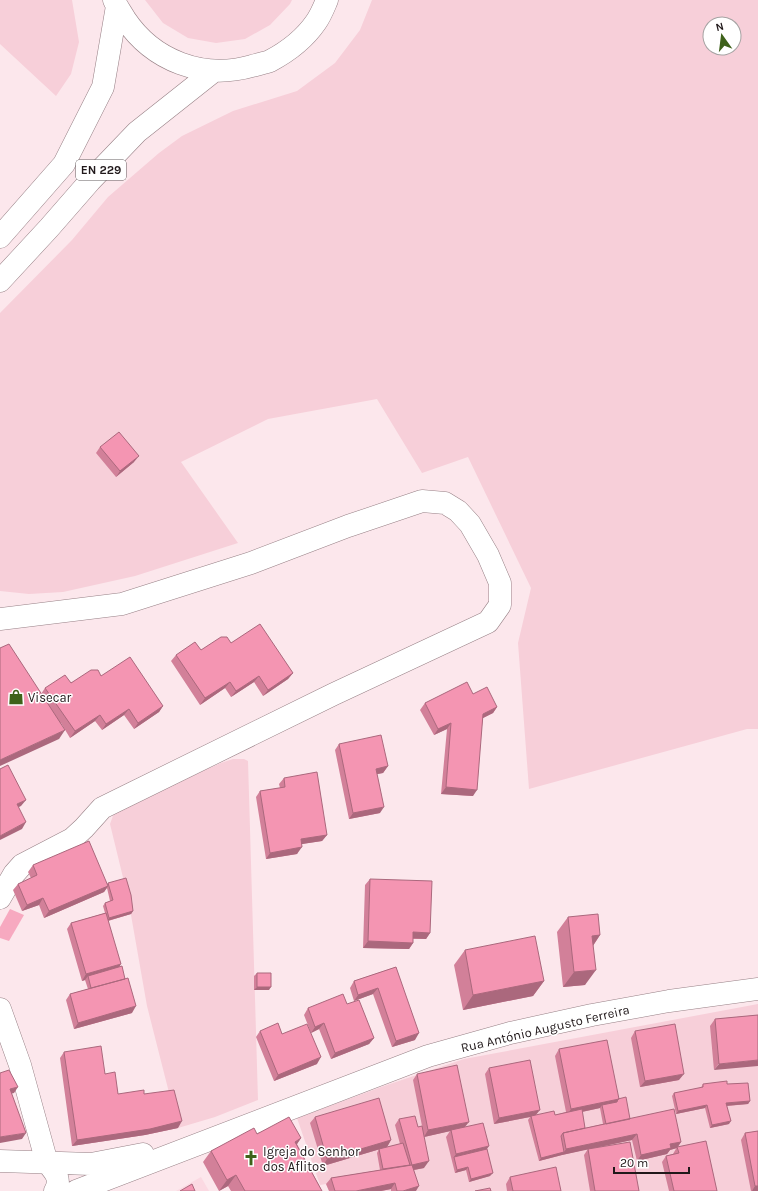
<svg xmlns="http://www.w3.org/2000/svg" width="758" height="1191" font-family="Karla,sans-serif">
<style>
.built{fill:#fbd9e2}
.green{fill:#f7cfd9;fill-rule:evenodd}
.water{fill:#f7a9c0}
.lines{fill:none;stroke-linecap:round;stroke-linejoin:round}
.minor-casing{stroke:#978086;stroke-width:23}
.tertiary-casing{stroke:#978086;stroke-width:23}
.primary-casing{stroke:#978086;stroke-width:23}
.minor{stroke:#fff;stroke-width:22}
.tertiary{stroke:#fff;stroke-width:22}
.primary{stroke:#fff;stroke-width:22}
.wall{fill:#d28099;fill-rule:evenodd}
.shaded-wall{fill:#ab687d}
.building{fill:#f495b2;stroke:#ab687d}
.labels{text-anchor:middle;stroke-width:3;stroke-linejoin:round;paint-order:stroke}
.shield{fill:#fff;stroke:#635d5f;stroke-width:1}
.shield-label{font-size:12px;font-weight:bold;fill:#20181a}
.poi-label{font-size:13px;fill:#20181a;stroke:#fff;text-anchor:start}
.street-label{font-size:13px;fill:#20181a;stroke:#fff}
</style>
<rect width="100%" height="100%" fill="#fce7ec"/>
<!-- built -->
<path class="built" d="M201,1177L209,1191H176Z"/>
<!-- green -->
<path class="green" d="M0,0H72L79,42L71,74L56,96L0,44Z
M145,0H292L290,4L270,25L245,39L216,43L188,38L163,23Z
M372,0H758V729H747L529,789L518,643L531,588L468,457L422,473L377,399L268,419L181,462L238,543L135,576L63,592L29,594L0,591V313L72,240L108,197L159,153L182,136L233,111L297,91L335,63L360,30ZM710,24H734V48H710Z
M233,759H244L248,761L258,1100L215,1117L178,1128L147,1006L128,898L110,824L114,813L174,779L212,767L221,763Z
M758,1004V1191H329L326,1184L320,1185L297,1118L384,1086L464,1059Z"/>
<!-- water -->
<path class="water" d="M10,909L24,915L9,941L0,938V927Z"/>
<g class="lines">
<defs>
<path id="minor" d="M0,619L122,604L251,563L348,526L422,501L445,503L458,511L470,524L488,555L500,583V605L488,622L334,694L102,808L84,828L72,839L22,865L14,874L0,898
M0,1009L20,1065L47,1163"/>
<path id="tertiary" d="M0,1161L91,1164L143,1154
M47,1163C55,1171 62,1180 55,1191
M76,1191L428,1056L510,1033L592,1015L669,1001L758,989"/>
<path id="primary" d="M114,0C117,7 121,12 125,19C153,61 203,80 252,66C258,64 265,63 270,61C287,52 305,38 316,22C321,15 324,7 327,0
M0,237L64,164L103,87L117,6
M0,281L49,228L90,181L137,132L214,71"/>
</defs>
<!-- minor casing -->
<use href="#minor" class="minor-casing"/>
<!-- tertiary casing -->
<use href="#tertiary" class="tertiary-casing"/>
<!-- primary casing -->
<use href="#primary" class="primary-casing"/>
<!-- minor -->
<use href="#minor" class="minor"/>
<!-- tertiary -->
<use href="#tertiary" class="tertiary"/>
<!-- primary -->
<use href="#primary" class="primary"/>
</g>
<!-- wall -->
<path class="wall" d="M100,447L134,462L116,477L96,453Z
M231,643L293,673L288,679L263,696L254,682L231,697L225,688L200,705L171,661L176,655L201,650Z
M101,676L163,706L159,712L134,729L124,715L102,730L95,721L70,738L61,723L59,739L41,694L45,688Z
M473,694L497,707L493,713L483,718L473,796L441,794L447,729L434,735L420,710L425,703Z
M339,744L388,766L383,773L377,774L380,813L349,819L335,750Z
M284,778L327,835L322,841L301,844L297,854L266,859L256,797L260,791L280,788L279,784Z
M33,865L107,884L108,883L133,911L131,914L108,921L119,967L132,1013L74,1029L66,1000L70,994L88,989L85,980L82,981L67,929L71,923L105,913L103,906L105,903L110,901L107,888L104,892L44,918L39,905L22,911L13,890L18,884L31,878L28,872Z
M370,879L430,933L426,939H413V943L409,949L363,948L365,885Z
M568,917L600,935L593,946L585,985L563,987L557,932Z
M465,950L544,981L533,996L463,1010L454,965Z
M396,967L415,1040L392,1047L373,994L354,1001L350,988L354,981Z
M257,973L269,990H254V976Z
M347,1004L374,1038L369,1044L331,1059L319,1029L311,1033L304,1015L308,1008Z
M758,1015L714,1070L710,1026L715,1019Z
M260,1031L282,1034L317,1064L274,1081L256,1037Z
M635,1031L679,1080L640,1087L631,1038Z
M559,1049L619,1099L630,1119L681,1142L677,1148L670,1150L667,1154L637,1161L632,1140L590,1149L639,1191H590L584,1155L588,1149L562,1155L539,1161L528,1120L530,1117L494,1124L485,1074L489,1068L536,1115H555L566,1112L555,1056ZM600,1108L603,1124L585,1128L582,1112Z
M64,1052L105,1074L118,1094H144L178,1128L145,1135L72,1146L60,1058Z
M417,1074L465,1127L487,1149L490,1176L469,1182L466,1170L455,1173L446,1137L450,1131L424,1137V1168L414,1170L416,1191H391V1189L381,1191H329L326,1184L331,1178L380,1170L377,1153L379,1149L400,1144L395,1125L399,1119L418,1127L422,1126L413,1080Z
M703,1084H727L750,1101L748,1104L727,1106L729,1124L710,1128L705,1108L676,1114L672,1096L674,1093L701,1088Z
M315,1117L391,1140L387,1147L323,1166L310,1123Z
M758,1131V1191H751L741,1140L745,1133Z
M257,1134L301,1138L297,1144L322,1191H231L228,1186L219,1191L203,1162L211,1151Z
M677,1147L717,1191H669L662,1162L666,1156L673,1154Z
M510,1177L561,1191H507L506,1184Z"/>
<!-- shaded-wall -->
<path class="shaded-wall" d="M139,456L134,462L116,477L120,471Z
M293,673L288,679L263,696L268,690Z
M259,676L254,682L231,697L236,691Z
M230,682L225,688L200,705L205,698Z
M163,706L159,712L134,729L138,723Z
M497,707L493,713L479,720L483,714Z
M129,709L124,715L102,730L106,724Z
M100,715L95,721L70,738L75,731Z
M451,723L447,729L434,735L438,729Z
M65,730L59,739L0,766V760Z
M388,766L383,773L372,775L376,769Z
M446,787L477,790L473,796L441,794Z
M26,800L21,806L13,810L17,804Z
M384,807L380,813L349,819L353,813Z
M26,822L22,829L0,840V836Z
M327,835L322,841L296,845L301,839Z
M302,847L297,854L266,859L270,853Z
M108,886L104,892L44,918L49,911Z
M43,898L39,905L22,911L27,905Z
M133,911L131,914L107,921L109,918Z
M413,932L430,933L426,939L409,938Z
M600,935L590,950L592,936Z
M368,941L413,943L409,949L363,948Z
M121,964L117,971L88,976L85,980L82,981L86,974Z
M596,970L585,985L563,987L574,972Z
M544,981L533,996L463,1010L473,995Z
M257,987H271L269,990H254Z
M378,988L373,994L354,1001L358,995Z
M136,1006L132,1013L74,1029L78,1023Z
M324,1023L319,1029L311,1033L315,1027Z
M419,1033L415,1040L392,1047L396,1041Z
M374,1038L369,1044L331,1059L335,1053Z
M321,1057L317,1064L274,1081L278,1075Z
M758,1060V1066L714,1070L719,1064Z
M684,1074L679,1080L640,1087L645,1081Z
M18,1087L14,1093L6,1095L10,1089Z
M619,1099L614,1105H602L600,1108L567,1115L571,1109Z
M750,1101L748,1104L724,1106L726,1103Z
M707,1105L705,1108L676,1114L678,1111Z
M540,1110L535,1116L494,1124L499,1118Z
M182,1121L178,1128L145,1135L72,1146L77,1140Z
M731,1121L729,1124L710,1128L712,1125Z
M469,1122L464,1128L424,1137L428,1130Z
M26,1133L22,1139L0,1143V1137Z
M637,1134L632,1140L562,1155L539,1161L541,1158L564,1152L566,1149Z
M301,1138L293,1150L295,1142Z
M391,1140L387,1147L323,1166L327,1159Z
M681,1142L677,1148L670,1150L667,1154L637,1161L641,1155L670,1144Z
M489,1146L485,1152L454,1157L456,1154Z
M429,1161L424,1168L408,1171L412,1165Z
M468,1167L466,1170L455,1173L457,1170Z
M493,1173L490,1176L469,1182L471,1179Z
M236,1175L228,1186L219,1191L227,1180Z
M395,1183L391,1189L381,1191H356Z
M419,1186L416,1191H403Z
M755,1186H758V1191H752Z"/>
<!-- building -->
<path class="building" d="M119,432L139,456L120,471L100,447Z
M260,624L293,673L268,690L259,676L236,691L230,682L205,698L176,655L195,642L201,650L221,637H227L231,643Z
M9,644L65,730L0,760V648Z
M130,657L163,706L138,723L129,709L106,724L100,715L75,731L45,688L65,675L71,683L91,670H98L101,676Z
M467,682L473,694L487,687L497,707L483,714L477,790L446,787L451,723L438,729L425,703Z
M381,735L388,766L376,769L384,807L353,813L339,744Z
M8,765L26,800L17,804L26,822L0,836V769Z
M317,772L327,835L301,839L302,847L270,853L260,791L285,787L284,778Z
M89,841L108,886L49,911L43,898L27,905L18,884L37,875L33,865Z
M126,878L131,895L133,911L109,918L105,903L113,900L108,883Z
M370,879L432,881L430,933L413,932V943L368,941Z
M106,913L121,964L86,974L71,923Z
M598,914L600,935L592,936L596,970L574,972L568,917Z
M535,936L544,981L473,995L465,950Z
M122,966L125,979L91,988L88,976Z
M396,967L419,1033L396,1041L378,988L358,995L354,981Z
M257,973H271V987H257Z
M128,978L136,1006L78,1023L70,994Z
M343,994L347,1004L359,1000L374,1038L335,1053L324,1023L315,1027L308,1008Z
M758,1015V1060L719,1064L715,1019Z
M278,1023L282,1034L307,1024L321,1057L278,1075L260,1031Z
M675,1024L684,1074L645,1081L635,1031Z
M607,1040L619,1099L571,1109L559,1049Z
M101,1046L105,1074L115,1072L118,1094L144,1090V1094L174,1090L182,1121L150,1129L77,1140L64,1052Z
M530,1060L540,1110L499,1118L489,1068Z
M457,1065L469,1122L428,1130L417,1074Z
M9,1070L18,1087L10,1089L26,1133L0,1137V1073Z
M727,1081V1084L748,1083L750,1101L726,1103L731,1121L712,1125L707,1105L678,1111L674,1093L703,1087V1084Z
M626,1097L630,1119L606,1124L602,1105L617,1102L618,1099Z
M379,1098L391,1140L327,1159L315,1117Z
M582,1109L585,1128L563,1133L561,1136L564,1152L541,1158L531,1116L554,1111L555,1115Z
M674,1109L681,1142L670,1144L671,1148L641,1155L637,1134L566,1149L563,1133Z
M415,1116L418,1127L422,1126L429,1161L412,1165L399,1119Z
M289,1117L301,1138L295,1142L322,1191H245L236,1175L227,1180L211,1151L254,1128L257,1134Z
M483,1123L489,1146L456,1154L451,1130Z
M758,1131V1186H755L745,1133Z
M706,1141L717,1191H674L666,1156L679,1153L677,1147Z
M630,1142L639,1191H595L588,1149Z
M403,1143L410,1165L383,1169L379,1149Z
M487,1149L493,1173L471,1179L468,1167L457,1170L454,1157Z
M412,1165L419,1186L403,1191H397L395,1183L356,1191H335L331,1178Z
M556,1167L561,1191H513L510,1177Z
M192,1184L195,1191H180Z
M490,1188L491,1191H475Z"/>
<!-- icons -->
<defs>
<symbol id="shop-bare" viewBox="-9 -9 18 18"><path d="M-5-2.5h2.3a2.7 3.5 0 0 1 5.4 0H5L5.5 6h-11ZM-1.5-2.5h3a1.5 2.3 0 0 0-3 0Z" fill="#3e621a" stroke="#fff" stroke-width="2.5" paint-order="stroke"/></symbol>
<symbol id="church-bare" viewBox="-9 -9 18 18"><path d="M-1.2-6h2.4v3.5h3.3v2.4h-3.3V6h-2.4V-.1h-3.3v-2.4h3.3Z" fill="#3e621a" stroke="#fff" stroke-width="2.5" paint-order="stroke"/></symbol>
</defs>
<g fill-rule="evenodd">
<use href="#shop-bare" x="5" y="686" width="22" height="22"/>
<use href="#church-bare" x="240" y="1147" width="22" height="22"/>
</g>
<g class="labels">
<!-- shield labels -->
<rect class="shield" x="76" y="160" width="50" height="20" rx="3"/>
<g class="shield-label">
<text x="101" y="174">EN 229</text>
</g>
<!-- poi labels -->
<g class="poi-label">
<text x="28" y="702">Visecar</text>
<text x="263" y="1156">Igreja do Senhor<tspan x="263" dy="15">dos Aflitos</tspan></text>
</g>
<!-- street labels -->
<g class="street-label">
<text transform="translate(545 1028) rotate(-13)" y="5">Rua António Augusto Ferreira</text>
</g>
</g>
<!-- north arrow -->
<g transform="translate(722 36) rotate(346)"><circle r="19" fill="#ffffff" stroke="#a6a3a3"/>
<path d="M0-3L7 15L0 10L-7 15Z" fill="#3e621a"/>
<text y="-6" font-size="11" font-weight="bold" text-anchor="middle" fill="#20181a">N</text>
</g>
<!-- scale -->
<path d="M614 1167v6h75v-6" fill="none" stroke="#20181a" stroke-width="2"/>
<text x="620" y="1167" font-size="12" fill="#20181a" stroke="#ffffff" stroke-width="3" paint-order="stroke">20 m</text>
</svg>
